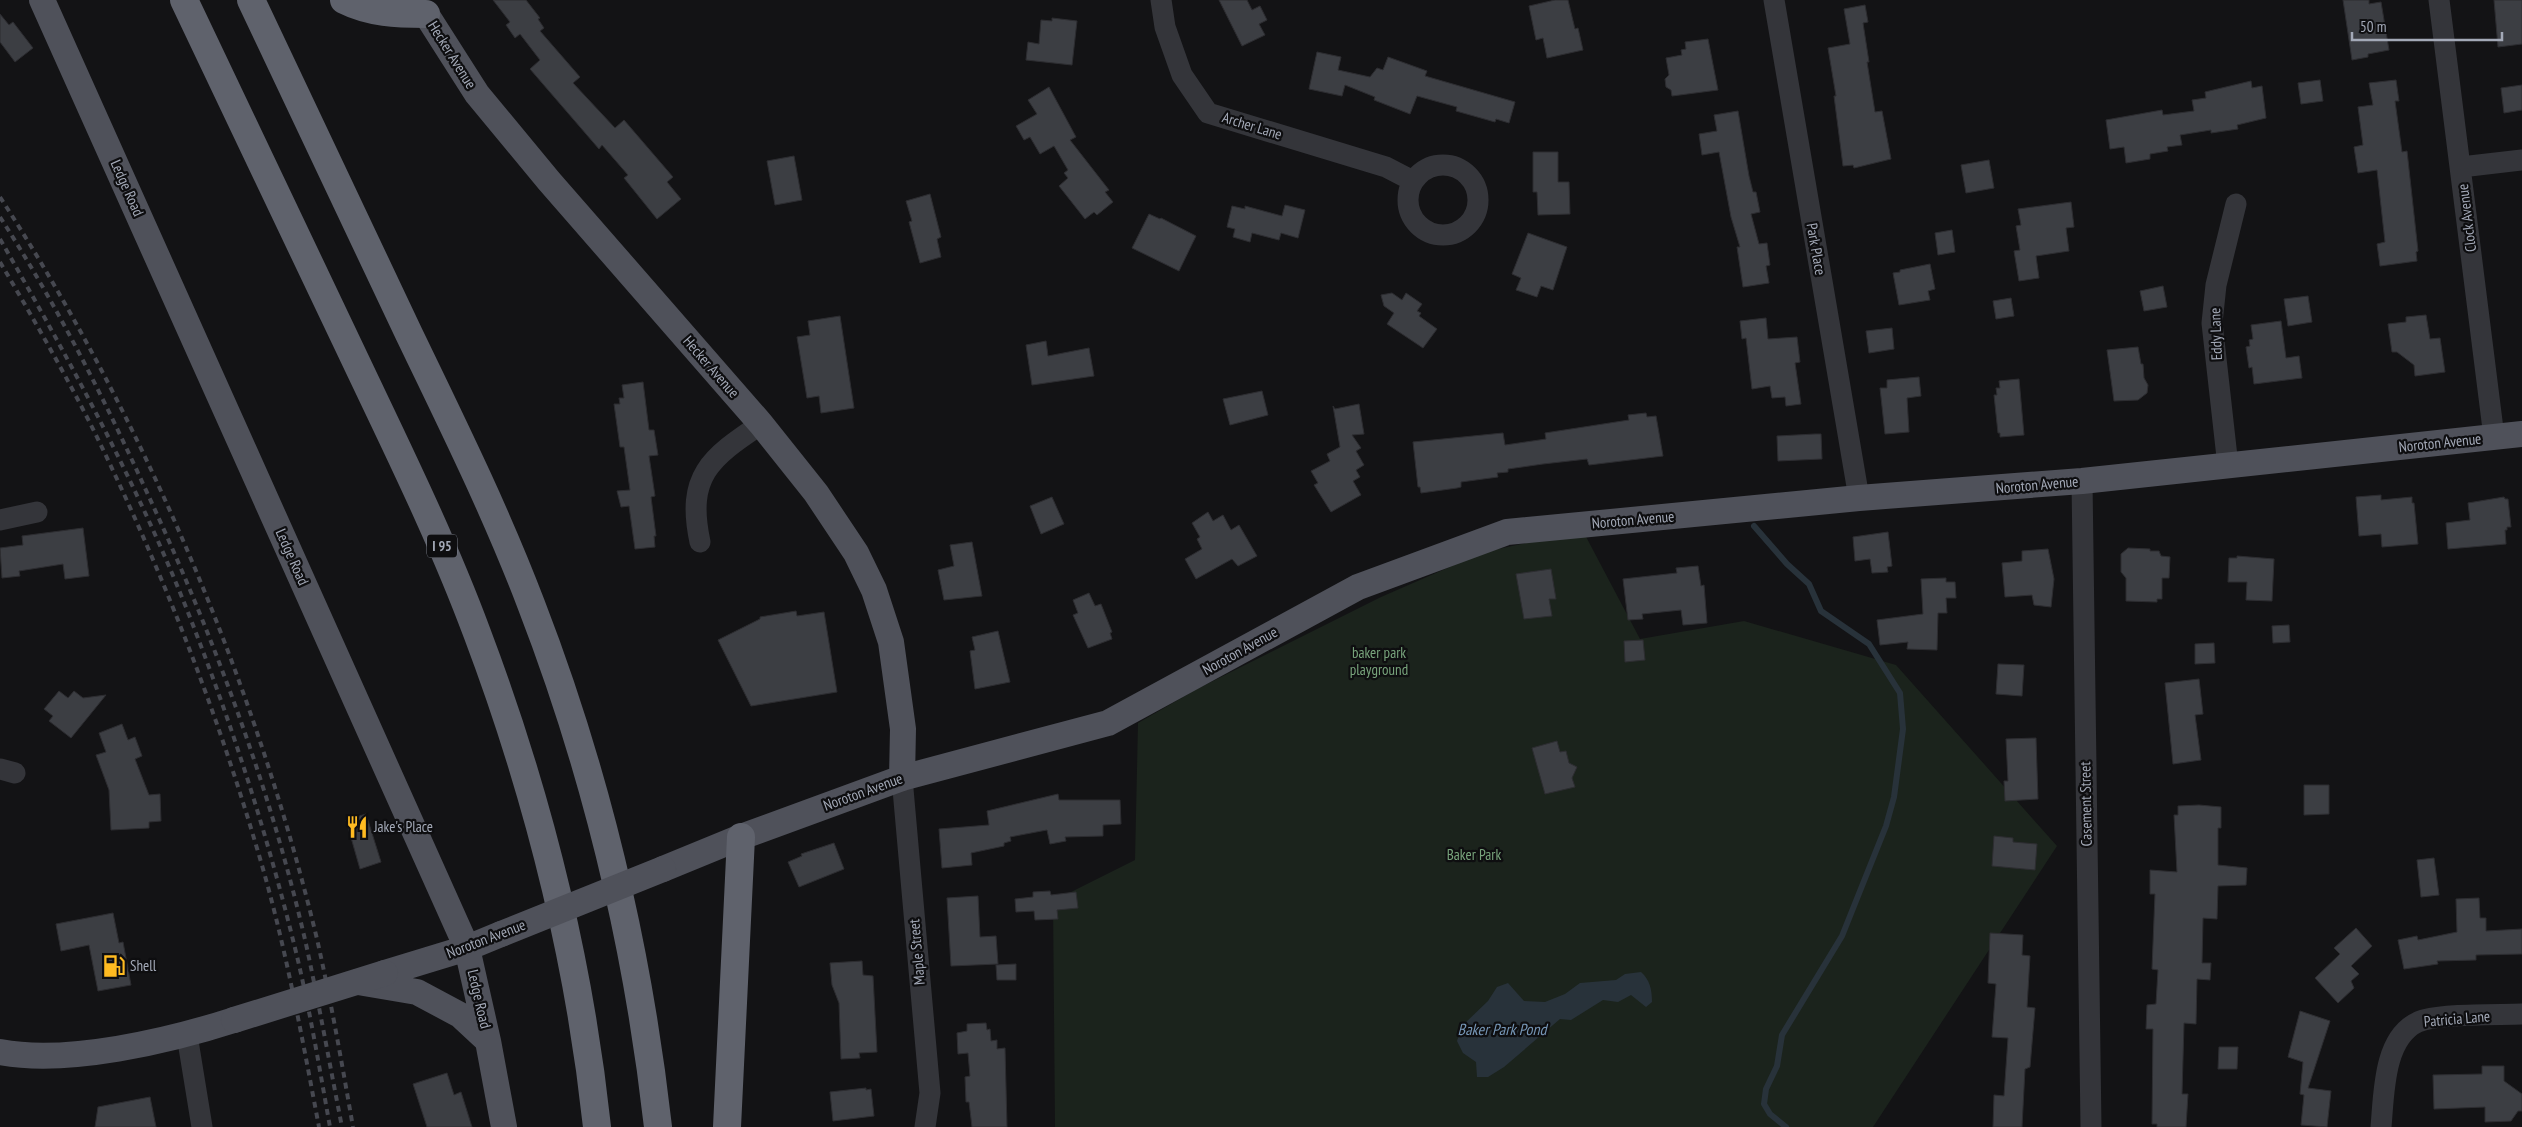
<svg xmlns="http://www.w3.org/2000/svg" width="2522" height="1127" font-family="'PT Sans Narrow',sans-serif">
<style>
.green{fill:#1b231c}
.water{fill:#28323a}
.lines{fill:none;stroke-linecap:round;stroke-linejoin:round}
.stream{stroke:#28323a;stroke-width:6}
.building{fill:#3c3e43;stroke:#2d2d31}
.minor{stroke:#34353a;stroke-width:21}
.major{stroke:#4f515a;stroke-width:26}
.highway{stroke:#5f626c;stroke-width:28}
.rail{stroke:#464850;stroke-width:4;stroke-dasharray:6 5;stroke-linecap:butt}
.major-bridge{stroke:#4f515a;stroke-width:26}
.labels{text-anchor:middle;stroke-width:4.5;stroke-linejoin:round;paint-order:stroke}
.shield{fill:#0e0e10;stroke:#767a85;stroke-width:1}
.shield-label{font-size:14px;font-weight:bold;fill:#a3a9b7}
.street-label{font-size:15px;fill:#a3a9b7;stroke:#0e0e10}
.park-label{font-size:15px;fill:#78a47c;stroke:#0e0e10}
.poi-label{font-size:15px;fill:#a3a9b7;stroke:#0e0e10;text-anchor:start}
.water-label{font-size:16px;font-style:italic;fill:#7696b6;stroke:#0e0e10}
</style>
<rect width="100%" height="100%" fill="#131315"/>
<!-- green -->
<path class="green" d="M1583,531L1640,639L1744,621L1896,665L2057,846L1873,1127H1055L1053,901L1135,860L1138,723L1197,689L1381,597L1484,552Z"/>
<!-- water -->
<path class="water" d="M1641,972C1650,980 1652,990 1652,1002L1646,1007L1631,995L1618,1002L1603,1000L1571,1020L1560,1019L1504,1067L1488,1077H1477L1476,1062L1463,1053L1457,1041L1462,1026L1488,1001L1497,987L1508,983L1524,1001L1545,1002L1565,994L1580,983L1616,980L1625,974Z"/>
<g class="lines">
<!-- stream -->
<path class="stream" d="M1754,526L1787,564L1809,584L1821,611L1869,644L1900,693L1903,729L1894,797L1886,826L1842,936L1782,1035L1777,1066L1766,1089L1764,1104L1770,1114L1786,1127"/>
</g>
<!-- building -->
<path class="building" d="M493,0H526L540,18L538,19L544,28L540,31L580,77L573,83L615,128L624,120L673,177L667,182L681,199L657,219L624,178L628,175L602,145L599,149L530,69L540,60L520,34L515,38L506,25L510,22Z
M1219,0H1247L1252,10L1260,6L1267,20L1259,24L1265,35L1242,46Z
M1555,0H1568L1575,29L1578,28L1583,50L1547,58L1543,38L1536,40L1529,6Z
M2343,0H2369V4L2381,2L2389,50L2368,54V57L2352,60Z
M2494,0H2522V44L2498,47Z
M1865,5L1868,22L1863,23L1869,62H1867L1875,112L1882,111L1891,159L1854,168L1853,165L1843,166L1834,96H1836L1828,48L1850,44L1844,9Z
M0,14L9,25L13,22L33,48L15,62L0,42Z
M1052,18L1077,21L1072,65L1026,60L1028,42L1039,44L1041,20L1052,21Z
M1708,39L1718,90L1672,96L1671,90L1666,87L1665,79L1669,75L1666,58L1682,55L1681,50L1686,49L1685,42Z
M1317,52L1341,57L1338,70L1370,77L1377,68L1383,70L1388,57L1427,71L1425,76L1515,102L1509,123L1496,119L1495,122L1456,111L1457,107L1417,96L1410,114L1374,100L1375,97L1345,85L1342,96L1309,89Z
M2320,80L2323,101L2301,104L2298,83Z
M2396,80L2399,101H2395L2402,152L2407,151L2418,251L2416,252L2417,261L2380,266L2377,244L2385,242L2377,170L2358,173L2354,147L2363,145L2358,107L2373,105L2369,83Z
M2251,81L2252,88L2262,86L2266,118L2237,125L2238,129L2211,133V130L2180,135L2182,145L2167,147L2168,151L2150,154V159L2126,163L2124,147L2110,149L2106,120L2162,110L2163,115L2194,111L2192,100L2206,98L2205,92Z
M2522,85V110L2504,113L2501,88Z
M1049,87L1076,137L1070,140L1109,190L1105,192L1113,202L1097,215L1094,212L1085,219L1059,186L1068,178L1064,173L1068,170L1054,146L1040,154L1030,137L1024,140L1016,126L1037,114L1028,100Z
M1738,111L1749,176L1753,192H1756L1760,212L1751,214L1759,244L1767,243L1770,265L1766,266L1769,283L1743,287L1737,247H1740L1731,217L1719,152L1702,155L1699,134L1717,131L1714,115Z
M1533,152H1558V182H1569L1570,214L1538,215L1537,192H1533Z
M794,156L802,200L775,205L767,161Z
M1989,160L1994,188L1966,193L1961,165Z
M930,194L941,237L937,239L941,257L920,263L909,222L912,221L906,201Z
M2071,202L2074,227L2066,228L2069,251L2036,256L2039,278L2019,281L2014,251L2020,250L2016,226L2021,225L2018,209Z
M1285,205L1305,210L1298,238L1281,233L1279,240L1252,233L1250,242L1233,237L1235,229L1227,227L1232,206L1245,209V206L1282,216Z
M1149,214L1160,219L1161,218L1196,236L1179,271L1132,248Z
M1952,230L1955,252L1938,255L1935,233Z
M1528,233L1567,247L1553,290L1541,286L1537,297L1516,290L1521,278L1512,274Z
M1930,264L1935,289L1928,291L1930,300L1899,305L1893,273L1900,272V270Z
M2163,286L2167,307L2144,311L2140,291Z
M1392,293L1402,300L1406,293L1422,304L1417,311L1421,313L1419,316L1437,329L1423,348L1387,324L1394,313L1384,306L1381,295Z
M2308,296L2312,322L2288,326L2284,299Z
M2011,298L2014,316L1996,319L1993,301Z
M2426,315L2430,339L2440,338L2445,372L2415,376L2414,365L2397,352H2392L2388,324L2406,322V317Z
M840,316L854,408L821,413L819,396L807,398L797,337L810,335L808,321Z
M1766,318L1768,339L1797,337L1800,362L1795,363L1801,404L1786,406L1785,397L1772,398L1770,386L1752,389L1746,338L1742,339L1740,321Z
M2281,321L2286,358L2299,356L2302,378L2254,384L2252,367L2249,368L2246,347L2250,346L2249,340L2253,339L2251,325Z
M1892,328L1894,349L1869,353L1866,331Z
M1046,341L1048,356L1089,348L1094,376L1032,385L1026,345Z
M2138,347L2141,364H2143L2144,378L2148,385L2147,393L2138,400L2114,401L2107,350Z
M1919,377L1921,396L1907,398L1909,432L1885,434L1880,388H1887V380Z
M2019,379L2024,435L2000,437V433H1998L1994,395H1997L1996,388H2000L1999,381Z
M643,382L649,430H654L658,455L649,456L655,496L651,497L656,536H654L655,547L635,549L629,506L621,507L617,491L630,490L624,447H620L614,404H620L619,398H624L622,385Z
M1262,391L1268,415L1230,425L1223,399Z
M1359,404L1364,434L1352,435L1361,448L1356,451L1364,465L1356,470L1360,477L1353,481L1361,495L1331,512L1314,485L1318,483L1311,471L1330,461L1327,454L1340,447L1333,406L1335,409Z
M1646,413L1647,417L1656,416L1663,456L1589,465L1587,459L1543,464L1508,469V472L1497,473L1498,477L1461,482V487L1457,488L1421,493L1420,487H1418L1413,442L1503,433L1505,445L1546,439L1545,433L1629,420L1628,415Z
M1815,434H1821L1822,459L1778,461L1777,436Z
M2381,495V500L2412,497V503H2414L2418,544L2382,547L2381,534L2359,536L2356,497Z
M1052,497L1064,524L1041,534L1030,506Z
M2504,497L2505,499H2508L2511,527H2507V530H2505L2506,544L2448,549L2446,523L2470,520L2468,503Z
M1208,512L1213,521L1223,515L1231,530L1239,525L1257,556L1238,566L1232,559L1196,579L1185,559L1202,549L1197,539L1200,537L1192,523Z
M83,528L89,576L65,579L63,564L19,571L20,576L2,578L0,548L23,545L22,536Z
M1888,532L1892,566L1887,567L1888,572L1872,573L1870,559L1855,561L1853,537Z
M972,542L982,596L944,600L938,570L954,566L950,545Z
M2128,548L2150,549V551H2159L2161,556L2170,557L2169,578H2162V599H2157V602L2126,601V578L2121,572V554Z
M2048,549L2054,579L2051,607L2034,605L2032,595L2005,597L2002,563L2022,561V551Z
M2237,556L2274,559L2272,601L2246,600L2247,582H2228L2229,558H2237Z
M1698,566L1701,586L1704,585L1707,623L1683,625L1681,610L1642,614L1643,619L1628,620L1623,579L1677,573L1676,568Z
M1551,569L1556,599H1549L1552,616L1524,619L1516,574Z
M1946,578V582H1955L1956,598H1946L1947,613H1938L1937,650L1907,649L1908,642L1880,645L1877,620L1923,614L1921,579Z
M1089,593L1095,606L1101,604L1112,632L1110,633L1112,639L1088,648L1073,615L1078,613L1073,600Z
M796,611L797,616L824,612L837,692L751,706L718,640L760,619V617Z
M2289,625L2290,642L2273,643L2272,626Z
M998,631L1010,682L975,689L970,651L975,650L972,637Z
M1643,640L1645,660L1625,662L1624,641Z
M2214,643L2215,663L2195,664V644Z
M1998,664L2024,665L2022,696L1996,694Z
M2199,679L2203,714L2195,715L2201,760L2173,764L2165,683Z
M59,691L68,698L74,691L83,698L106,695L71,738L49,721L53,716L44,709Z
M122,724L128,740L135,737L142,756L135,759L149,795L160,794L161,821L149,822V828L111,830L109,790L96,755L106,752L99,733Z
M2036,738L2038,799L2005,801L2004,781H2008L2006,739Z
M1557,741L1560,752L1566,751L1569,763L1577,767L1572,778L1575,787L1545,794L1532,748Z
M2304,785H2329V814L2304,815Z
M1058,794L1059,800H1120L1121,824L1103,825V836L1065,837L1066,841L1050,844L1047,830L1010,837L1011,841L1004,843V846L971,853L972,865L942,868L939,829L989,825L987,811Z
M2199,805L2221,807V828H2218V865L2247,868L2246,885L2218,886L2217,919L2203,918L2202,963H2211L2210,980L2197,979L2196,1024L2184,1023L2182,1094H2188L2186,1127H2157V1124H2152L2153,1029H2146L2147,1005L2156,1004L2158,970L2152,969L2155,894H2150V870L2177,872L2174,815H2178V806Z
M366,814L381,862L360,869L346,820Z
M1994,836L2013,838V842L2037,844L2035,870L1992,866Z
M834,843L844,869L799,887L788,862L802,856L801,854Z
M2434,858L2439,895L2421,897L2417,860Z
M1050,891L1051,895L1076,892L1078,908L1057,910L1058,919L1035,920L1034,911L1016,912L1015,899L1033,897V892Z
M978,896L980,937L996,936L998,964L951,966L947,898Z
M2479,898L2480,918H2486V931L2522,929V954L2476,955V960L2437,961L2438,964L2404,969L2398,940L2417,936L2418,940L2457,932L2456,899Z
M113,913L119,943L123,942L131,985L98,991L89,945L61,951L56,924Z
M2356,928L2372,946L2351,966L2359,974L2351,981L2354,988L2338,1003L2315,978L2340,954L2334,948Z
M1990,933L2023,935L2022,955L2030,956L2027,1007L2035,1008L2030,1067L2025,1069L2022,1127H1993L1994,1095L2004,1096L2008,1038L1992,1037L1996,984L1988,983Z
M862,961L863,975L873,976L877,1052L859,1053L860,1058L841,1059L839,1003L832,985L830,963Z
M1016,964V980H997L996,965Z
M2300,1011L2330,1021L2308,1088L2331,1091L2327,1127L2301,1125L2304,1095L2300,1094L2303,1062L2288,1057Z
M986,1023L987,1030L990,1029L991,1041L997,1040V1049L1005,1048L1007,1127H972L969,1102H966L965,1077L970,1076L968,1053L958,1054L957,1033L967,1031V1024Z
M2219,1047H2238L2237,1069H2218Z
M2482,1066H2504V1081L2522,1094V1111H2518L2511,1121L2485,1122V1107L2434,1109L2433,1075L2482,1074Z
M447,1073L454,1095L461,1092L472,1127H427L413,1084Z
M866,1088V1090L871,1089L874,1116L833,1121L830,1092Z
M150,1097L156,1127H95L98,1107Z"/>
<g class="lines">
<!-- minor -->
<path class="minor" d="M1161,0L1165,27L1182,75L1208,113L1386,167L1413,181
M1774,0L1859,498
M2439,0L2494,437
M1408 200a35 35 0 1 1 70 0a35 35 0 1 1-70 0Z
M2461,167L2522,160
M2228,466L2212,323L2216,285L2236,204
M2082,481L2091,1127
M0,520L37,512
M700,542C686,476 710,458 761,424
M0,769L15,773
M902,778L930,1093L925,1127
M187,1035L202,1127
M2381,1127C2384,1095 2383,1038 2418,1022C2436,1013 2499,1015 2522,1014"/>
<!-- major -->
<path class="major" d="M42,0L467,948L488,1041L504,1127
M426,14L477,94L549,181L761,424L816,493L856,553L874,590L891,642L903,729L902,778
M663,869L741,837L902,778L1108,723L1358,587L1507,532L1859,498L2082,481L2522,434
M385,973L467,948L501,934
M358,982L417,992L460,1015L488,1041
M0,1052C67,1065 169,1041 234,1020"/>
<!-- highway -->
<path class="highway" d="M184,0C239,117 295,234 351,351C395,444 441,536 477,633C537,792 579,958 597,1127
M251,0C304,111 357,222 409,334C452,423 496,512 531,604C596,772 638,949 658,1127
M344,0C370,13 397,14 426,14
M727,1127L741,837"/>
<!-- rail -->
<path class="rail" d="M0,197C144,419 255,682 317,939C331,1001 342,1064 353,1127
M0,217C55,302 102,394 144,486C212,632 270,786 306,944C319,1004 330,1066 342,1127
M0,239C73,366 144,496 196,633C235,734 268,838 294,944C309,1004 319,1066 330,1127
M0,262C33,318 66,375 95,433C160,566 214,703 256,845C284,937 301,1032 319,1127"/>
<!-- major-bridge -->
<path class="major-bridge" d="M501,934L663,869
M234,1020L385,973"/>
</g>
<!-- icons -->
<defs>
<symbol id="restaurant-bare" viewBox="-9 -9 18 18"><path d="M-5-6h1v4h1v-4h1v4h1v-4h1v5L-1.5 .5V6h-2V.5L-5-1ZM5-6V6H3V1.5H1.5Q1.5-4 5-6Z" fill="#ffbb21" stroke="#0e0e10" stroke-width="2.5" paint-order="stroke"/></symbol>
<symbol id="fuel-bare" viewBox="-9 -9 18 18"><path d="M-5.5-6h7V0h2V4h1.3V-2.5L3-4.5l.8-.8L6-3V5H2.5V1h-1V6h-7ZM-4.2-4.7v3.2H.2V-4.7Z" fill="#ffbb21" stroke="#0e0e10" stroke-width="2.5" paint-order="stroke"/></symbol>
</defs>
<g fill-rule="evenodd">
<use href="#restaurant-bare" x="341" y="811" width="32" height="32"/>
<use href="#fuel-bare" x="98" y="950" width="32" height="32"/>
</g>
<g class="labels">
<!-- shield labels -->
<rect class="shield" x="427" y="534.5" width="30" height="23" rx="4"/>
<g class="shield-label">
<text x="442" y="551">I 95</text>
</g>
<!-- street labels -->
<g class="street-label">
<text transform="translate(452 55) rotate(58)" y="5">Hecker Avenue</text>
<text transform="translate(1252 126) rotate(17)" y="5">Archer Lane</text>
<text transform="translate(127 188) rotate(66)" y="5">Ledge Road</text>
<text transform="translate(2467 218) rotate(-97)" y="5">Clock Avenue</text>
<text transform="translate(1816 249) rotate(80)" y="5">Park Place</text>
<text transform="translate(2216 334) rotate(-92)" y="5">Eddy Lane</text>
<text transform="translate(711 367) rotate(49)" y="5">Hecker Avenue</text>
<text transform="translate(2440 443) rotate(-6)" y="5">Noroton Avenue</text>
<text transform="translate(2037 485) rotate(-5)" y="5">Noroton Avenue</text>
<text transform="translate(1633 520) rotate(-5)" y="5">Noroton Avenue</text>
<text transform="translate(292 557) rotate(66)" y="5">Ledge Road</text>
<text transform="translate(1240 651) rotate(-29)" y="5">Noroton Avenue</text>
<text transform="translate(863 792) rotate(-20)" y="5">Noroton Avenue</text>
<text transform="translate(2086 804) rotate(-91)" y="5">Casement Street</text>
<text transform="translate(486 939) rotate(-21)" y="5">Noroton Avenue</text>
<text transform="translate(917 952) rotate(-95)" y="5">Maple Street</text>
<text transform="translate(479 999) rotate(77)" y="5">Ledge Road</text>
<text transform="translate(2457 1019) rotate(-5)" y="5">Patricia Lane</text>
</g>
<!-- park labels -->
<g class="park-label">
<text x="1379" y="658">baker park<tspan x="1379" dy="17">playground</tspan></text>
<text x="1474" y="860">Baker Park</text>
</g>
<!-- poi labels -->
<g class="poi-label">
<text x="374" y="832">Jake's Place</text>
<text x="130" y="971">Shell</text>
</g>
<!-- water labels -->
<g class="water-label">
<text x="1502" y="1035">Baker Park Pond</text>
</g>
</g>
<!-- scale -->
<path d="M2352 32v8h150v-8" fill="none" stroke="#a3a9b7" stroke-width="2.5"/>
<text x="2360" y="32" font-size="15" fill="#a3a9b7" stroke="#0e0e10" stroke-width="4" paint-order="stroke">50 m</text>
</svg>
